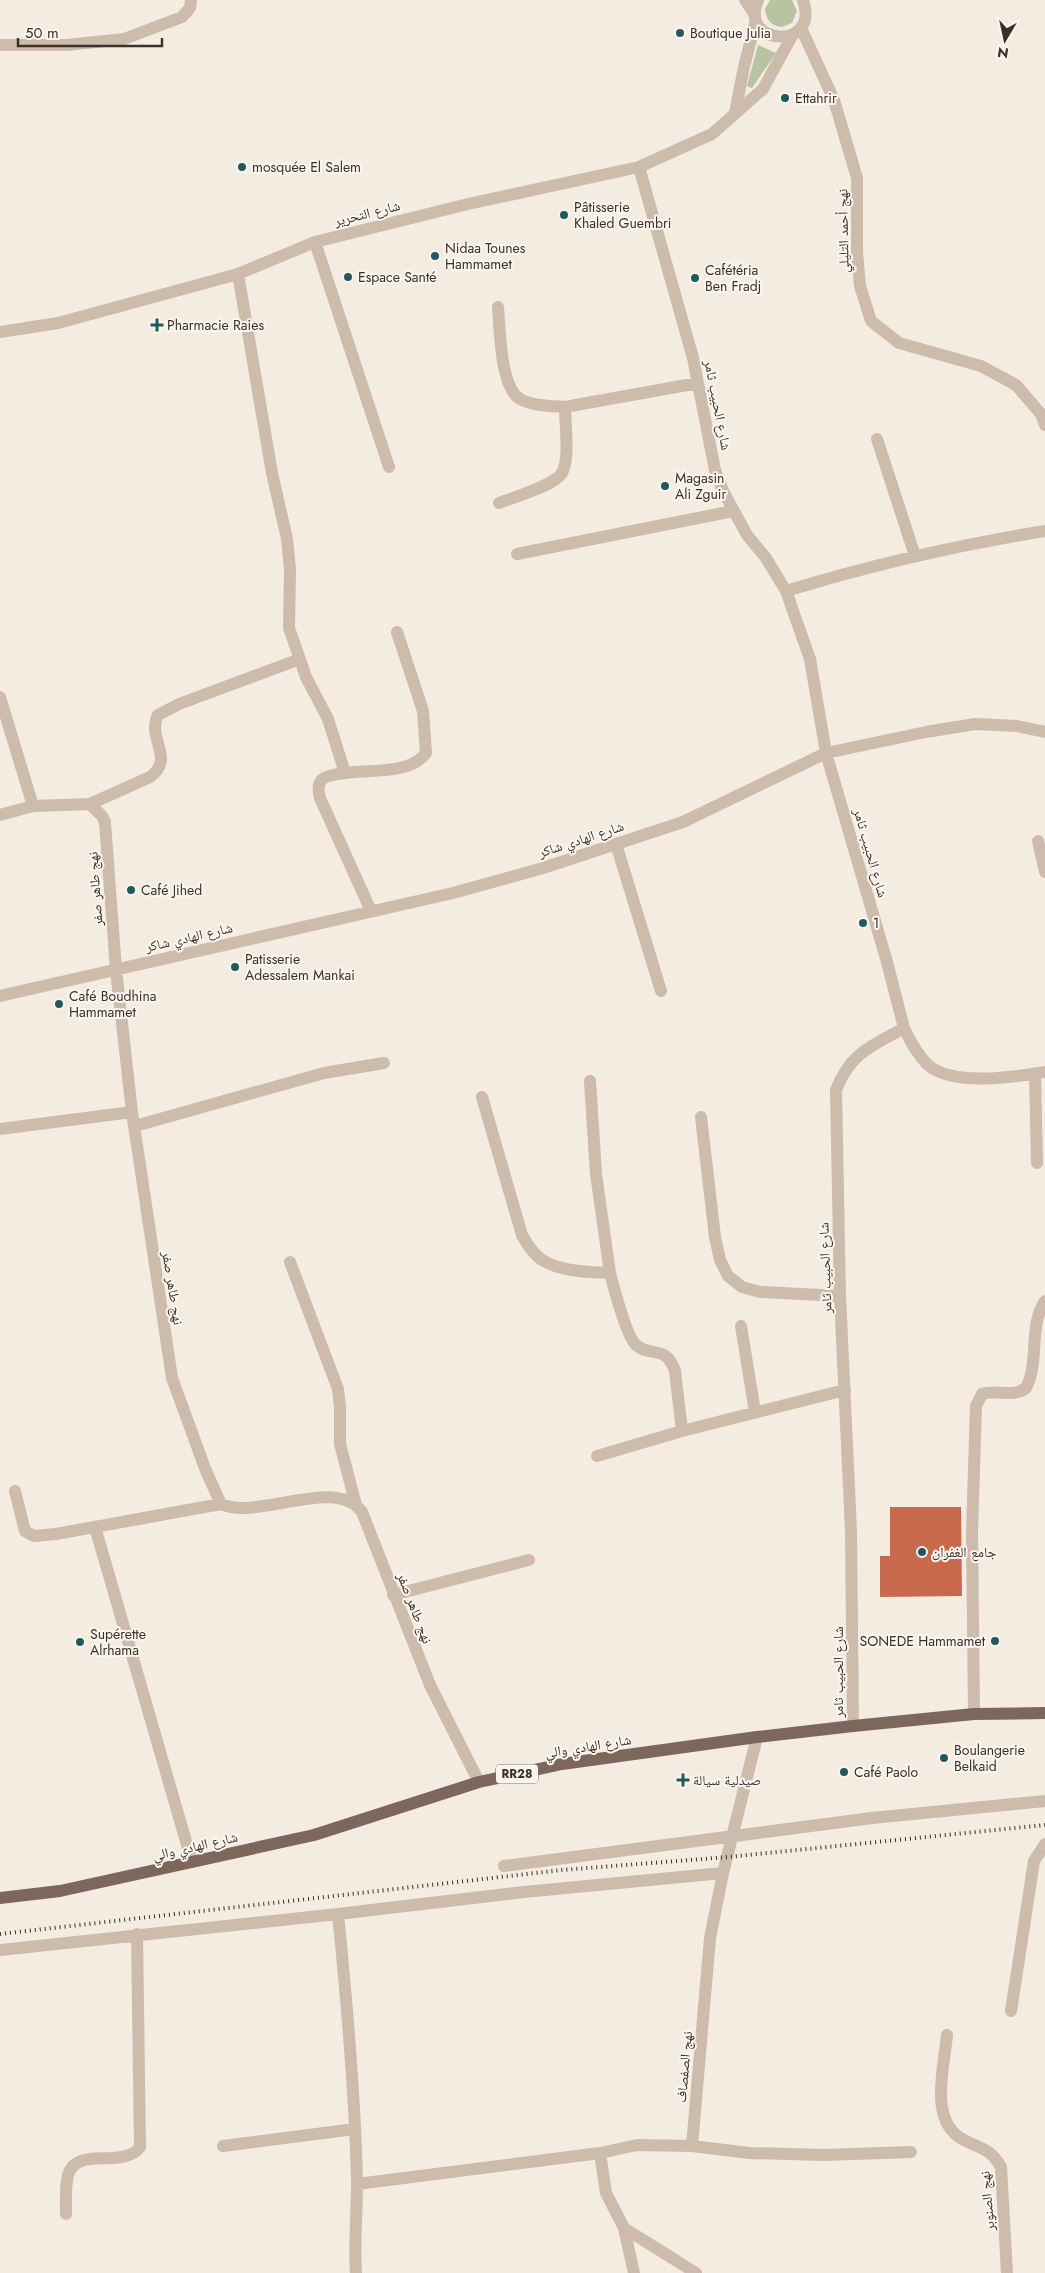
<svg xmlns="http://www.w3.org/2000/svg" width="1045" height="2273" font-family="Jost,'Noto Naskh Arabic',sans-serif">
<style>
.green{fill:#b8c4a0}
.building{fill:#c8694b}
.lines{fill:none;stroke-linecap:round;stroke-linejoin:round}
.minor{stroke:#cdbbac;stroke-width:12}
.tertiary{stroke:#cdbbac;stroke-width:12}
.primary{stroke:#7d675c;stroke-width:12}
.rail{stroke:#3b302b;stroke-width:4;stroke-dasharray:1 4;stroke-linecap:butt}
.poi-dot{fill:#1f5a5e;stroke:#fbf5ee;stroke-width:2}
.labels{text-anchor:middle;stroke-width:4;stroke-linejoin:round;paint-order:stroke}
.shield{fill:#fbf5ee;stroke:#756b66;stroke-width:1}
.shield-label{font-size:12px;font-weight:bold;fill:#3b302b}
.poi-label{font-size:14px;fill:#3b302b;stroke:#fbf5ee;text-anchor:start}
.street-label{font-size:14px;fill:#3b302b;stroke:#fbf5ee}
</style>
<rect width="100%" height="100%" fill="#f4ebe1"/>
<!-- green -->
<path class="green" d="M770,0H792L797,11L792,23L782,27C771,26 766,20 765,9Z
M758,45L776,53L752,88L747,86Z"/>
<!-- building -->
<path class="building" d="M890,1507H961L962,1596L880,1597V1556H890Z"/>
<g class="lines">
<!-- minor -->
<path class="minor" d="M745,0L755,15
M801,28L834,100L857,178V252L860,286L871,321L899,343L981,366L1016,385L1041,414L1045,425
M0,45H67L124,39L182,17L190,8L191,0
M639,167L693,358L715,470L723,491L747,535L766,558L786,591L810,659L826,753L887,962L904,1028C872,1046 850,1053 836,1090L840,1296L851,1531L853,1726
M315,242L389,467
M238,274L272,473L287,539L290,569L289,628L306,677L328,719L345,773C327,776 314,776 320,798L371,911
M498,307C500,329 500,387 520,399C533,406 551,406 565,407L698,383
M877,439L915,556
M499,503C514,497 554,486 562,473C570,459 565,424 565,407
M517,554L733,511
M786,591C871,565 957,545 1045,531
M0,697L33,806
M345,773C370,769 410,775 426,753L423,711L397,632
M90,804L150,777C176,758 146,738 158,715L179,704L300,659
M0,815L33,806L90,804L102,816L105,822L116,970L132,1112L172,1378L206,1471L221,1504C258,1521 336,1475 362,1512L430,1685L479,1782
M1038,841L1045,872
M616,844L661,991
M0,996L453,893L543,868L683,822L826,753L926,732L975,724L1017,726L1045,732
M904,1028C910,1041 917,1054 927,1064C951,1087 1015,1077 1045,1072
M1035,1074L1037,1163
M590,1081L596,1174L610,1273
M482,1097L522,1235C527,1244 534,1256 544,1261C563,1272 590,1272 610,1273C614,1288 626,1336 636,1345C651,1358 666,1344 675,1371L682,1431
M701,1117L715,1237L720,1260L728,1276L742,1287L760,1292L840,1296
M135,1126L324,1073L384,1063
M0,1129L132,1112
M290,1262L338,1389L340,1407V1444L356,1505
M741,1326L755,1412
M597,1456L682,1431L845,1390
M15,1491L25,1531L34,1536L56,1534L221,1504
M95,1527L192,1862
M393,1595L529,1560
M974,1714L972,1532L976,1406L982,1394C997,1389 1013,1398 1026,1388C1040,1361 1028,1327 1045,1301
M504,1866L872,1818L1045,1801
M0,1950L338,1914
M1011,2011L1034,1861L1045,1844
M947,2035C944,2068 928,2122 964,2140C981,2149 990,2148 1001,2167L1007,2273
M223,2146L355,2129
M692,2146L749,2153L824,2155L911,2152
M357,2184L600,2153
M66,2214C66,2202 65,2187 68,2175C77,2145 123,2170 140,2147L137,1934
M624,2228L634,2273
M356,2273C354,2243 357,2213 357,2182C355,2092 347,2003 338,1914L524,1892L723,1873
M696,2273L624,2228L606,2193L600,2153L637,2145L692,2146L710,1938L723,1873L757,1737"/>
<!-- tertiary -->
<path class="tertiary" d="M758,0C737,45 821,52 803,0
M735,113L744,67L756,20
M0,332L58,323L238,274L315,242L468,204L639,167L712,134L763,89L793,34"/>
<!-- primary -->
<path class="primary" d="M0,1898L60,1891L314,1835L479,1782L562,1764L757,1737L853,1726L974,1714L1045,1713"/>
<!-- rail -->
<path class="rail" d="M0,1934L562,1870L728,1857L1045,1825"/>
</g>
<!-- markers -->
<g class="poi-dot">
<circle cx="680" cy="33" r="5"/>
<circle cx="785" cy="98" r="5"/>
<circle cx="242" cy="167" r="5"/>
<circle cx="564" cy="215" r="5"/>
<circle cx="435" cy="256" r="5"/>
<circle cx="348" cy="277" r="5"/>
<circle cx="695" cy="278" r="5"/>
<path d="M154.5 317.5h5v5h5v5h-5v5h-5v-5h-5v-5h5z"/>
<circle cx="665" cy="486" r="5"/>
<circle cx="131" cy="890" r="5"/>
<circle cx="863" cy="923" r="5"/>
<circle cx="235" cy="967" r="5"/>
<circle cx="59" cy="1004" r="5"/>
<circle cx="922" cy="1552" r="5"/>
<circle cx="995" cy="1641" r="5"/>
<circle cx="80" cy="1642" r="5"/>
<circle cx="944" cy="1758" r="5"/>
<circle cx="844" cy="1772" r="5"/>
<path d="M680.5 1772.5h5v5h5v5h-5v5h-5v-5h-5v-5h5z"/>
</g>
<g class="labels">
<!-- shield labels -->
<rect class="shield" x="496" y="1764.5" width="42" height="19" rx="4"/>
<g class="shield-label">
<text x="517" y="1778">RR28</text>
</g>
<!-- poi labels -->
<g class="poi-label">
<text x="690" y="38">Boutique Julia</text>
<text x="795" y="103">Ettahrir</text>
<text x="252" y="172">mosquée El Salem</text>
<text x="574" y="212">Pâtisserie<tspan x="574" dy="16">Khaled Guembri</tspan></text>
<text x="445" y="253">Nidaa Tounes<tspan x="445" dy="16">Hammamet</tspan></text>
<text x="705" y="275">Cafétéria<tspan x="705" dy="16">Ben Fradj</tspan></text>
<text x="358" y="282">Espace Santé</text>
<text x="167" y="330">Pharmacie Raies</text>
<text x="675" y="483">Magasin<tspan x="675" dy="16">Ali Zguir</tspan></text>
<text x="141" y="895">Café Jihed</text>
<text x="873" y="928">1</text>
<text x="245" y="964">Patisserie<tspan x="245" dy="16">Adessalem Mankai</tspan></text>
<text x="69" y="1001">Café Boudhina<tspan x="69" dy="16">Hammamet</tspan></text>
<text x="932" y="1557">جامع الغفران</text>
<text x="90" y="1639">Supérette<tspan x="90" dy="16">Alrhama</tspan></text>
<text x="985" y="1646" text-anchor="end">SONEDE Hammamet</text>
<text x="954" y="1755">Boulangerie<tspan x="954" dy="16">Belkaid</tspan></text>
<text x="854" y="1777">Café Paolo</text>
<text x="693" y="1785">صيدلية سيالة</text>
</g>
<!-- street labels -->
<g class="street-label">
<text transform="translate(367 213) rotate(-14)" y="5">شارع التحرير</text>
<text transform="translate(843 231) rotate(-91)" y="5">نهج أحمد التليلي</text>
<text transform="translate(718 405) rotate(79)" y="5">شارع الحبيب ثامر</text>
<text transform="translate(581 839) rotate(-18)" y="5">شارع الهادي شاكر</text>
<text transform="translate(871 853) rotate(74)" y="5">شارع الحبيب ثامر</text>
<text transform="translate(95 889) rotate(-94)" y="5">نهج طاهر صفر</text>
<text transform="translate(189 937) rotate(-13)" y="5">شارع الهادي شاكر</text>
<text transform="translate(825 1268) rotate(-92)" y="5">شارع الحبيب ثامر</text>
<text transform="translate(173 1288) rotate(81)" y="5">نهج طاهر صفر</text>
<text transform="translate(415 1608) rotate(69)" y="5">نهج طاهر صفر</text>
<text transform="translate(838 1672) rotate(-90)" y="5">شارع الحبيب ثامر</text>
<text transform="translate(588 1746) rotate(-9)" y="5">شارع الهادي والي</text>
<text transform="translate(195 1846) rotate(-13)" y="5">شارع الهادي والي</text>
<text transform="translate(684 2067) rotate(-85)" y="5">نهج الصفصاف</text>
<text transform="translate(987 2201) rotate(-95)" y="5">نهج الصنوبر</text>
</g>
</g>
<!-- north arrow -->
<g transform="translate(1005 40) rotate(189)" stroke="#fbf5ee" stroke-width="4" paint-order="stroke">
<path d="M0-4L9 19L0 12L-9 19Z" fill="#3b302b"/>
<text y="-8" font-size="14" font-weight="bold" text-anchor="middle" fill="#3b302b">N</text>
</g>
<!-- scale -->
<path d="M18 38v8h144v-8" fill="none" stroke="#3b302b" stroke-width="2.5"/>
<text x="25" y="38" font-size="15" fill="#3b302b" stroke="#fbf5ee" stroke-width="4" paint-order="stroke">50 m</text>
</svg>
